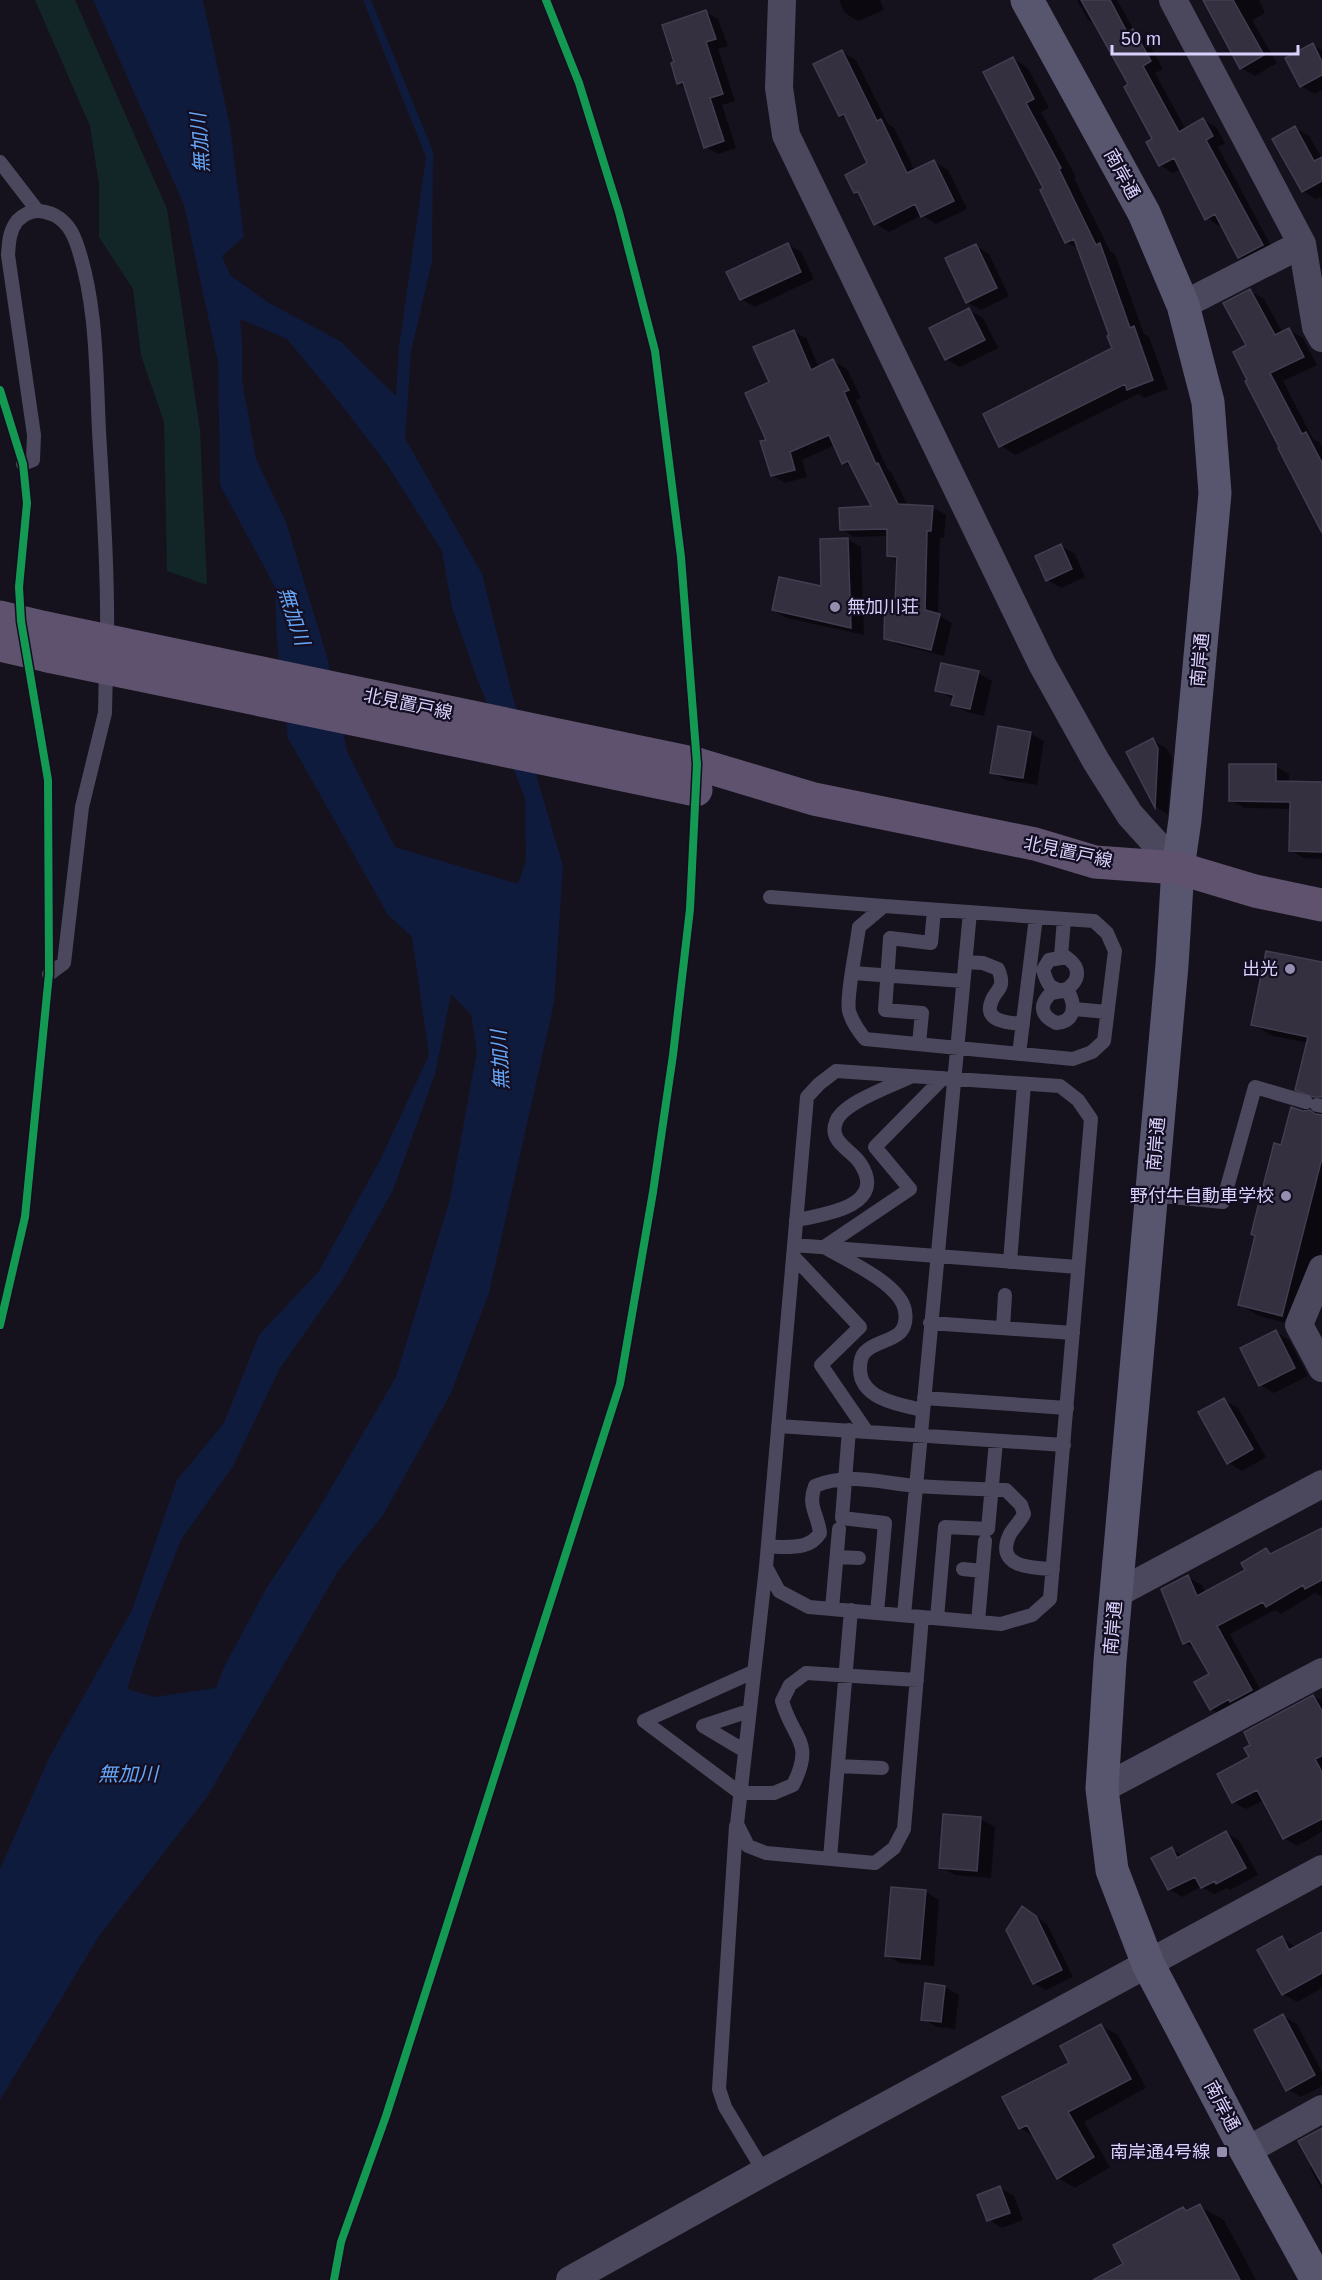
<svg xmlns="http://www.w3.org/2000/svg" width="1322" height="2280" font-family="Arial,'Noto Sans JP',sans-serif">
<style>
.green{fill:#122628}
.water{fill:#0f1b3d;fill-rule:evenodd}
.shadow{fill:#0007}
.building{fill:#34303f;stroke:#423d50;stroke-width:1.5}
.lines{fill:none;stroke-linecap:round;stroke-linejoin:round}
.service{stroke:#4b485d;stroke-width:14}
.minor{stroke:#4b485d;stroke-width:28}
.secondary{stroke:#58556f;stroke-width:33}
.primary{stroke:#5f526e;stroke-width:33}
.primary-bridge{stroke:#5f526e;stroke-width:33}
.cycleway-casing{stroke:#130e21;stroke-width:11}
.cycleway{stroke:#139951;stroke-width:8}
.poi-dot{fill:#958eae;stroke:#130e21;stroke-width:2}
.labels{text-anchor:middle;stroke-width:4.5;stroke-linejoin:round;paint-order:stroke}
.street-label{font-size:18px;fill:#dad1fc;stroke:#130e21}
.poi-label{font-size:18px;fill:#dad1fc;stroke:#130e21;text-anchor:end}
.water-label{font-size:20px;font-style:italic;fill:#65a6f7;stroke:#130e21}
</style>
<rect width="100%" height="100%" fill="#15121d"/>
<!-- green -->
<path class="green" d="M35,0H75L167,209L200,430L207,585L167,571L164,422L141,355L133,289L99,237V184L90,126Z"/>
<!-- water -->
<path class="water" d="M93,0H203L230,126L244,237L222,256L230,275L269,303L340,341L396,396L399,348L426,157L363,0H371L433,151L432,261L411,352L405,438L482,574L511,690L563,866L554,1003L489,1293L451,1393L383,1515L338,1571L207,1797L99,1936L0,2100V1869L49,1758L132,1610L177,1480L224,1423L259,1335L319,1271L380,1160L429,1055L412,937L388,915L288,738L277,643L275,587L220,485L218,362L184,205ZM240,319L287,339L340,403L388,466L442,551L452,608L475,673L525,798L526,860L518,884L395,847L347,751L327,657L286,522L256,459L242,380V339ZM451,994L471,1015L477,1051L450,1199L396,1377L318,1510L266,1589L224,1667L216,1688L154,1697L127,1689L151,1616L181,1540L233,1466L280,1368L343,1279L393,1190L435,1074Z"/>
<!-- shadow -->
<path class="shadow" d="M839,0H880L884,10L858,21L845,13Z
M1077,0H1117L1135,32L1146,38L1163,69L1155,73L1186,130L1203,120L1216,127L1225,143L1218,147L1275,253L1252,265L1239,257L1222,224L1219,226L1207,218L1181,169L1173,173L1160,165L1154,139L1130,85L1097,25L1088,20Z
M1204,0H1259L1265,13L1252,20L1277,63L1255,76L1241,68Z
M706,12L718,19L728,46L718,49L735,101L722,105L736,148L718,154L705,147L686,88L678,83L676,63Z
M1313,45L1322,50V90L1315,94L1301,86Z
M842,52L856,60L888,124L894,128L915,171L934,162L948,170L967,209L936,224L922,215L889,232L876,224L862,196L855,192L869,164L848,120L840,115Z
M1013,59L1028,68L1049,108L1041,112L1076,177L1074,178L1110,251L1115,254L1144,334L1149,337L1168,389L1144,398L1138,394L1015,455L1000,445L1113,349L1111,336L1079,249L1066,242L1045,189Z
M1295,128L1309,136L1322,158V201L1320,197L1316,199L1303,191Z
M787,244L801,252L814,279L755,307L741,299Z
M976,246L989,254L1009,296L981,310L967,302Z
M1250,291L1264,299L1283,333L1289,330L1303,338L1317,365L1283,381L1313,439L1319,442L1322,447V530L1248,346Z
M969,310L983,318L998,348L960,367L946,359Z
M793,331L807,339L819,368L833,361L847,369L861,398L856,400L888,470L891,472L908,506L932,507L946,515L944,538L940,537L938,615L952,623L944,656L899,645L886,638L897,605L899,562L888,556L889,536L854,537L841,529L873,508L854,468L843,462L835,445L802,460L807,477L785,483L772,475L769,441L771,383Z
M847,539L861,547L864,635L787,618L773,610L823,588Z
M1061,546L1075,554L1085,577L1061,588L1047,580Z
M978,673L992,681L984,716L967,712L953,704L954,699L936,690Z
M1030,733L1044,741L1037,785L1005,780L992,772Z
M1153,740L1166,748L1172,758L1168,814L1156,807L1128,752Z
M1275,766L1289,774V783L1322,784V859L1304,858L1290,850L1292,809L1244,808L1230,800Z
M1322,964V1102L1297,1089L1308,1043L1273,1036L1252,1024Z
M1310,1111L1322,1116V1249L1302,1325H1295L1259,1316L1239,1304L1282,1147L1303,1112Z
M1276,1332L1289,1340L1308,1376L1274,1393L1260,1385Z
M1224,1400L1238,1408L1266,1457L1242,1471L1228,1463Z
M1322,1529V1595L1320,1596L1315,1593L1281,1614L1275,1610L1230,1634L1265,1698L1224,1716L1211,1709V1675L1197,1650L1185,1643L1188,1577L1202,1585L1205,1593L1247,1571L1266,1550L1274,1554Z
M1313,1697L1322,1700V1832L1297,1846L1284,1838L1264,1800L1246,1809L1233,1802L1251,1758Z
M945,1816L981,1819L995,1827L991,1878L955,1875L941,1867Z
M1226,1833L1239,1840L1258,1875L1230,1890L1227,1888L1215,1894L1201,1887L1182,1897L1169,1889L1172,1849L1183,1856Z
M926,1892L939,1900L934,1966L900,1963L887,1955Z
M1033,1915L1047,1924L1073,1977L1046,1990L1034,1983Z
M1322,1934V1988L1297,2002L1283,1994L1282,1938L1297,1948Z
M927,1985L945,1987L959,1995L955,2029L937,2027L923,2019Z
M1283,2016L1297,2024L1322,2072V2086L1301,2097L1287,2089Z
M1101,2026L1118,2035L1146,2088L1084,2122L1110,2167L1075,2188L1058,2178L1035,2137L1020,2128Z
M1322,2134V2190L1310,2168L1314,2166Z
M1000,2188L1014,2196L1023,2220L1002,2228L989,2220Z
M1199,2206L1224,2220L1256,2280H1096L1125,2265L1183,2209L1188,2212Z"/>
<!-- building -->
<path class="building" d="M1081,0H1110L1127,32L1133,29L1151,61L1143,66L1179,132L1203,118L1213,136L1206,140L1263,245L1238,258L1215,214L1205,220L1174,158L1159,166L1146,142L1152,139L1124,87L1128,84Z
M1203,0H1233L1264,55L1240,69Z
M706,10L716,39L706,42L723,94L710,98L724,141L704,148L683,82L677,84L671,63L674,62L662,25Z
M1313,43L1322,62V75L1300,87L1285,58Z
M842,50L877,121L881,119L907,173L934,160L954,201L921,217L915,204L874,225L858,192L854,193L845,175L867,163L844,114L839,116L813,64Z
M1013,57L1034,99L1026,103L1061,168L1059,169L1096,245L1100,243L1130,328L1134,326L1153,380L1127,390L1125,384L999,447L983,414L1112,348L1107,336L1109,335L1074,239L1065,243L1040,190L1043,188L983,72Z
M1295,126L1314,161L1322,157V181L1302,192L1272,139Z
M788,243L801,272L740,300L726,272Z
M976,244L997,288L966,303L945,258Z
M1250,289L1275,335L1289,328L1304,357L1270,373L1302,434L1306,432L1322,463V533L1278,448L1279,447L1245,381L1247,380L1233,352L1246,345L1223,303Z
M969,308L985,340L945,360L929,328Z
M794,330L811,370L833,359L849,390L844,392L876,464L878,463L898,504L933,506L931,531H927L925,610L940,614L931,650L884,639L885,601L895,603L897,557L887,556V529L840,530L839,508L871,506L848,461L842,464L829,435L790,452L795,470L771,476L760,441L766,440L745,393L769,382L753,347Z
M848,538L851,628L772,610L779,577L821,586L820,539Z
M1061,544L1072,569L1046,581L1035,556Z
M941,663L979,671L970,709L951,705L954,695L935,691Z
M998,726L1031,732L1023,778L990,773Z
M1153,738L1158,749L1155,808L1126,752Z
M1229,764H1276V781L1322,782V852L1289,851L1290,802L1229,801Z
M1266,951L1322,962V1097H1313L1295,1090L1308,1037L1251,1025Z
M1291,1107L1303,1111L1310,1110L1315,1114L1322,1115V1158L1282,1316L1238,1305L1255,1236L1251,1234L1274,1143L1281,1145Z
M1276,1330L1295,1368L1259,1386L1240,1348Z
M1224,1398L1253,1449L1227,1464L1198,1412Z
M1322,1528V1580L1305,1589L1303,1585L1266,1607L1263,1602L1217,1626L1252,1690L1230,1702L1229,1699L1210,1710L1194,1682L1209,1674L1190,1641L1183,1644L1161,1589L1188,1575L1197,1596L1245,1570L1241,1563L1266,1548L1270,1554Z
M1313,1695L1322,1711V1756L1315,1759L1322,1772V1819L1283,1839L1257,1790L1232,1803L1217,1774L1249,1757L1244,1748L1250,1745L1244,1732Z
M943,1814L981,1817L977,1871L939,1868Z
M1226,1831L1246,1868L1216,1884L1215,1881L1201,1888L1195,1877L1168,1890L1151,1858L1172,1847L1177,1858Z
M891,1887L926,1890L920,1959L885,1956Z
M1022,1906L1036,1916L1062,1970L1033,1984L1006,1930Z
M1322,1932V1973L1282,1995L1257,1950L1282,1936L1289,1950Z
M925,1983L945,1986L941,2022L921,2020Z
M1283,2014L1315,2075L1286,2091L1254,2030Z
M1101,2024L1131,2079L1068,2112L1094,2157L1057,2179L1027,2125L1019,2129L1002,2097L1069,2063L1060,2046Z
M1322,2128V2184L1298,2141Z
M1000,2186L1010,2213L987,2221L977,2195Z
M1200,2204L1240,2280H1093L1123,2264L1113,2245L1183,2207L1186,2211Z"/>
<g class="lines">
<!-- service -->
<path class="service" d="M0,162L37,210
M23,464L33,460L34,435L8,255C9,242 9,232 17,221C25,213 34,209 45,212C61,215 71,228 76,242C97,301 96,369 99,431C103,501 108,571 107,641
M770,897L884,906
M884,906L1094,921L1107,933L1115,951L1104,1041L1092,1052L1073,1059L865,1039C858,1030 852,1022 849,1011C846,997 857,944 859,927Z
M1061,956L1064,919
M965,962L983,963L998,969C1000,974 1002,978 1001,984C1000,990 994,994 992,1000C982,1022 1009,1023 1023,1024
M853,973L963,981
M49,974L64,963L82,807L105,713L106,666
M1062,991C1071,988 1080,979 1076,968C1075,964 1070,960 1066,957L1049,960L1043,970C1049,990 1051,987 1069,993C1076,1007 1074,1022 1056,1023C1040,1015 1039,1005 1051,993L1062,991
M1074,1009L1107,1012
M919,1044L922,1013L885,1010L890,938L931,943L934,910
M1019,1054L1036,917
M836,1071L1060,1086L1078,1100L1091,1119L1050,1599L1032,1615L1001,1624L809,1607L779,1591L766,1567L807,1097L819,1084Z
M1317,1105L1322,1106
M1151,1195L1223,1202L1255,1087L1306,1102
M796,1220C823,1215 889,1206 860,1163C852,1150 828,1142 836,1122C842,1103 892,1086 910,1077
M794,1245L1078,1267
M793,1256L860,1327L821,1365L867,1432
M1010,1262L1024,1084
M930,1323L1073,1333
M1003,1328L1005,1295
M924,1398L1067,1408
M923,1410C900,1405 860,1399 860,1369C860,1363 861,1356 865,1352C879,1337 910,1343 905,1311C901,1284 846,1260 824,1247L910,1189L875,1147L943,1078
M778,1426L1064,1445
M849,1430L842,1518L885,1523L877,1613
M768,1547C788,1546 809,1551 820,1533C818,1514 807,1506 815,1486C848,1472 882,1483 917,1486C947,1488 976,1489 1006,1490L1021,1505L1024,1514C1020,1522 1014,1527 1010,1534C994,1567 1031,1568 1053,1569
M837,1557L859,1558
M766,1567L737,1824L748,1846L766,1853L875,1863L894,1848L904,1829L922,1617
M963,1569L982,1571
M832,1609L839,1529
M904,1615L970,912
M937,1618L945,1527L988,1529L996,1441
M978,1622L985,1541
M753,1672L644,1721L740,1793H774L793,1785C815,1741 793,1740 782,1701L790,1685L806,1673L917,1680
M745,1751L703,1726L749,1711
M838,1766L882,1768
M736,1826L719,2089L725,2107L764,2172
M830,1858L851,1610"/>
<!-- minor -->
<path class="minor" d="M782,0L779,88L786,135L1042,664L1096,761L1130,815L1178,868
M1173,0L1302,244L1316,327L1322,338
M1183,305L1302,244
M1322,1269L1299,1325L1322,1368
M1116,1594L1322,1484
M1102,1789L1322,1672
M1246,2151L1322,2109
M570,2280L764,2172L1322,1869"/>
<!-- secondary -->
<path class="secondary" d="M1027,0L1144,213L1183,305L1208,402L1215,493L1185,820L1178,868L1172,965L1110,1661L1102,1789L1112,1870L1148,1964L1246,2151L1317,2280"/>
<!-- primary -->
<path class="primary" d="M0,617L46,628
M0,645L48,656
M697,764L814,799L1035,844L1095,862L1178,868L1255,891L1322,905"/>
<!-- primary-bridge -->
<path class="primary-bridge" d="M46,628L697,764
M48,656L696,790"/>
<defs>
<path id="cycleway" d="M0,390L23,464L27,503L19,587L21,621L48,780L49,974L25,1217L0,1325
M334,2280L341,2242L386,2116L620,1384L653,1192L673,1055L690,909L697,764L681,557L655,351L619,212L579,83L546,0"/>
</defs>
<!-- cycleway casing -->
<use href="#cycleway" class="cycleway-casing"/>
<!-- cycleway -->
<use href="#cycleway" class="cycleway"/>
</g>
<!-- markers -->
<g class="poi-dot">
<circle cx="835" cy="607" r="6"/>
<circle cx="1290" cy="969" r="6"/>
<circle cx="1286" cy="1196" r="6"/>
<rect x="1216" y="2146" width="12" height="12" rx="3"/>
</g>
<g class="labels">
<!-- street labels -->
<g class="street-label">
<text transform="translate(1122 174) rotate(61)" y="6">南岸通</text>
<text transform="translate(1200 660) rotate(-85)" y="6">南岸通</text>
<text transform="translate(408 704) rotate(12)" y="6">北見置戸線</text>
<text transform="translate(1068 852) rotate(12)" y="6">北見置戸線</text>
<text transform="translate(1156 1144) rotate(-85)" y="6">南岸通</text>
<text transform="translate(1113 1628) rotate(-85)" y="6">南岸通</text>
<text transform="translate(1222 2106) rotate(62)" y="6">南岸通</text>
</g>
<!-- poi labels -->
<g class="poi-label">
<text x="847" y="613" text-anchor="start">無加川荘</text>
<text x="1278" y="975">出光</text>
<text x="1274" y="1202">野付牛自動車学校</text>
<text x="1210" y="2158">南岸通4号線</text>
</g>
<!-- water labels -->
<g class="water-label">
<text transform="translate(200 143) rotate(-94)" y="7">無加川</text>
<text transform="translate(294 616) rotate(72)" y="7">無加川</text>
<text transform="translate(500 1060) rotate(-93)" y="7">無加川</text>
<text x="128" y="1781">無加川</text>
</g>
</g>
<!-- scale -->
<path d="M1112 45v9h186v-9" fill="none" stroke="#dad1fc" stroke-width="3"/>
<text x="1121" y="45" font-size="18" fill="#dad1fc" stroke="#130e21" stroke-width="4.5" paint-order="stroke">50 m</text>
</svg>
